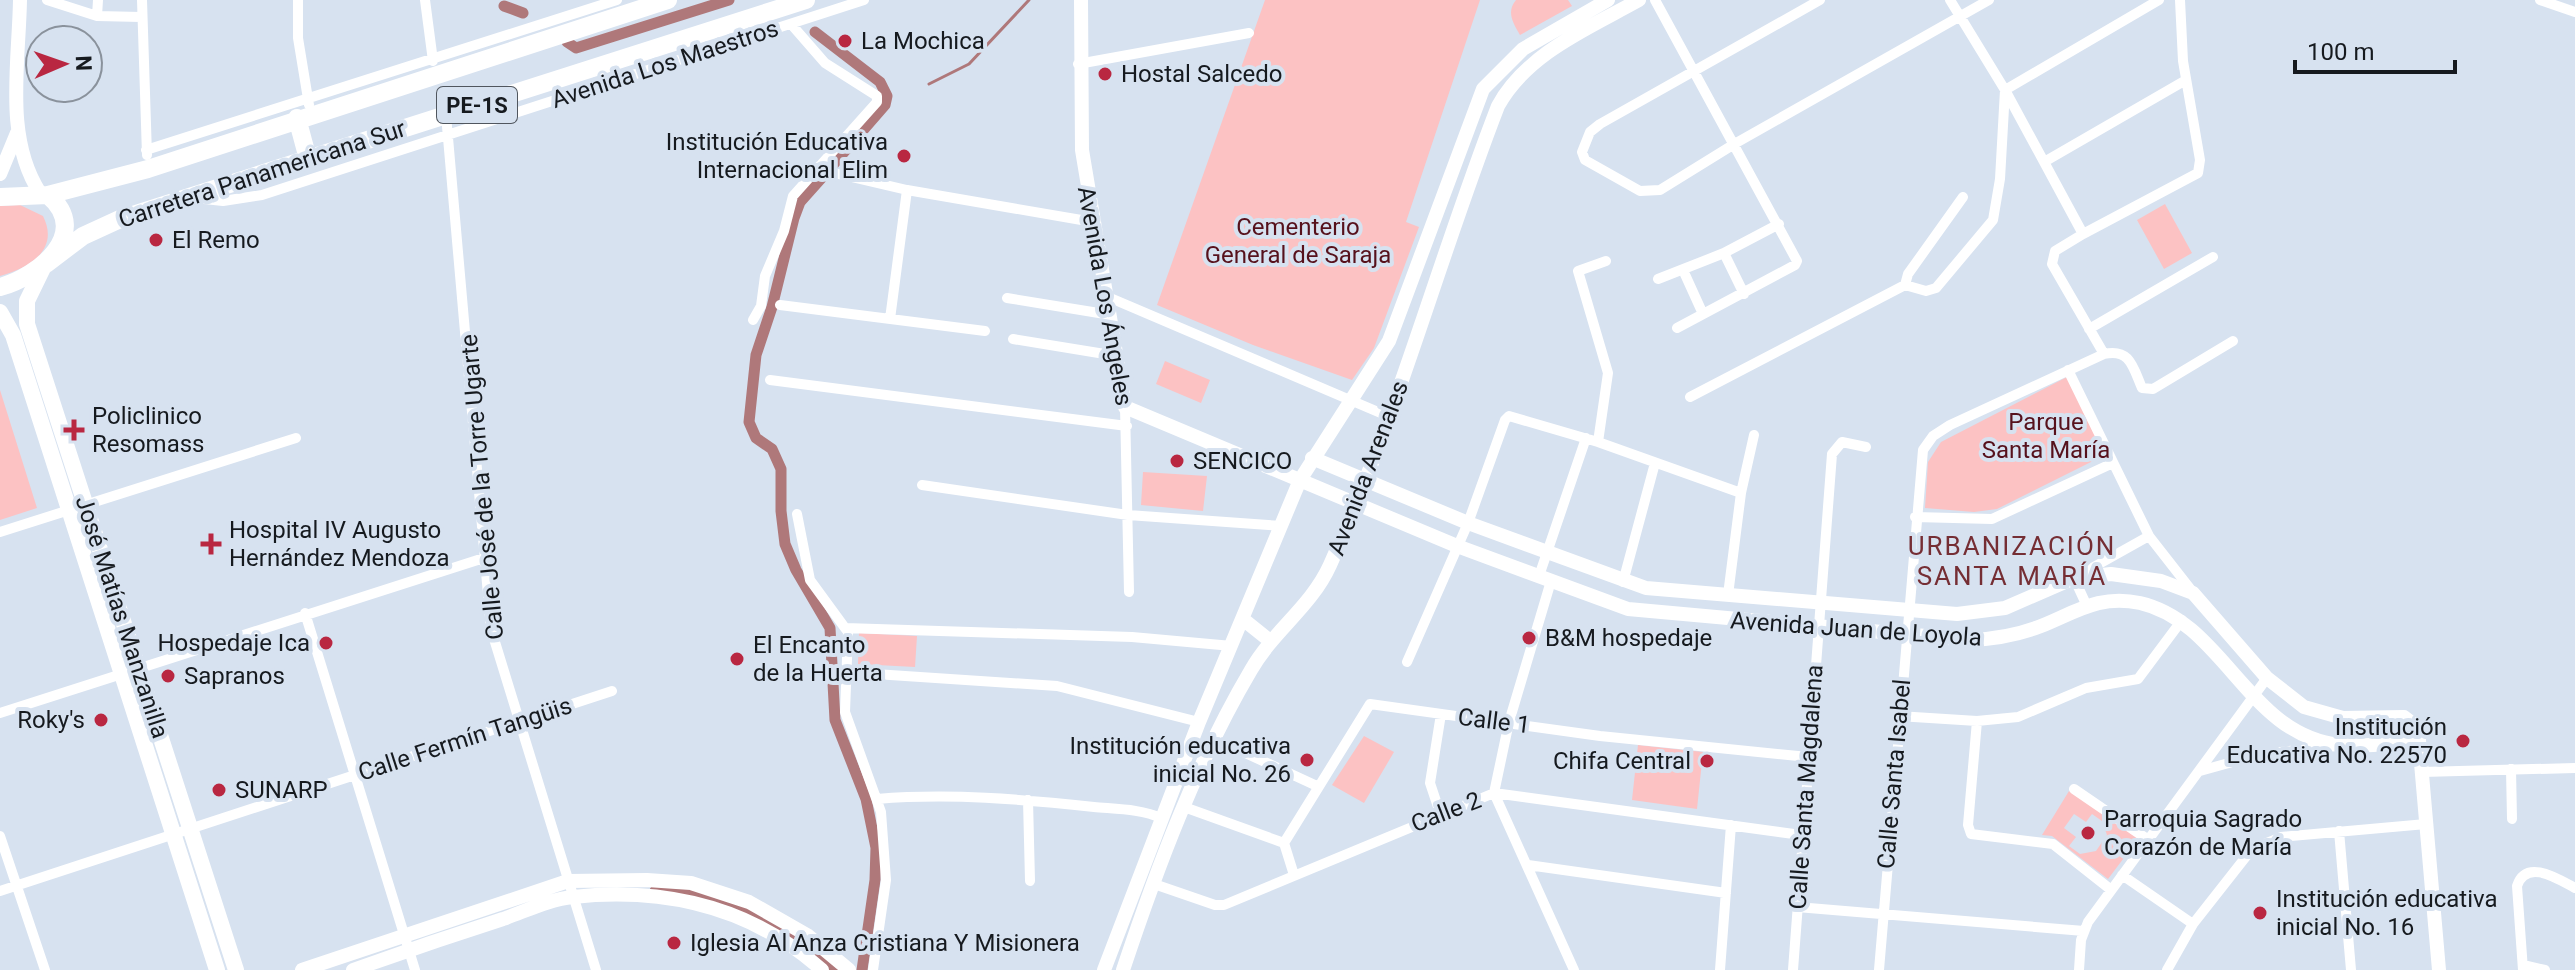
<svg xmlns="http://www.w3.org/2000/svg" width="2575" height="970" font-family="Roboto,sans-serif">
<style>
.green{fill:#fcc2c3;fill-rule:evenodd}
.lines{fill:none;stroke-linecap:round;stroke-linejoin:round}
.stream{stroke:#af787a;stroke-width:3}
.canal{stroke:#af787a;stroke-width:11}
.street{stroke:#fff;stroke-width:10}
.secondary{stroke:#fff;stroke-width:14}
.primary{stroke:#fff;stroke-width:16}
.highway{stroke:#fff;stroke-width:18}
.poi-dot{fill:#b92741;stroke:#d7e2f0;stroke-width:3}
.labels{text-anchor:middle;stroke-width:8;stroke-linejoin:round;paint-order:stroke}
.shield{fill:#d7e2f0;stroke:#50565e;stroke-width:2}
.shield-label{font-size:22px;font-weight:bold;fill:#161a1f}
.poi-label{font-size:24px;fill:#161a1f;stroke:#d7e2f0;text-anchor:start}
.street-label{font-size:24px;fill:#161a1f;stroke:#d7e2f0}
.park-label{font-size:24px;fill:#56111c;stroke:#d7e2f0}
.neighbourhood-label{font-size:26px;letter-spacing:2px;fill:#752e34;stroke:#d7e2f0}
</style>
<rect width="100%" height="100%" fill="#d7e2f0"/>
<!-- green -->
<path class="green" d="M1265,0H1480L1406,222L1419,227L1374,348L1352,380L1253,345L1157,305Z
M1516,0H1568L1572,6L1520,35C1513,23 1506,12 1516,0Z
M2165,204L2192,253L2164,269L2137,220Z
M20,205L43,216C60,250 29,268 0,276V206Z
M1165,361L1210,380L1201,403L1156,384Z
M2067,377L2105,455L1997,509L1974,512L1925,508L1928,462L1941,442Z
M0,390L37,508L0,520Z
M1143,472L1207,476L1203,511L1141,505Z
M859,633L917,636L915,667L858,664Z
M1364,736L1394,752L1364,803L1332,785Z
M1638,745L1703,752L1697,809L1632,800Z
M2069,791L2139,838L2108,879L2052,836L2042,835ZM2074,814L2086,822L2092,814L2102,821L2107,835L2096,851L2080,854L2069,846L2076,837L2064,828Z"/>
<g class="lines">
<!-- stream -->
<path class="stream" d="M929,84L969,64L1029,0"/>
<!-- canal -->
<path class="canal" d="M504,6L523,13
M815,32L880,82L887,96L885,105L832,166
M567,42L576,48L729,0
M825,174L800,202L794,218L772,307L756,355L749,422L756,438L772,449L781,469V511L785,544L796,570L830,628L835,720L866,799L876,848L875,880L862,970
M655,891C726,892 779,927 833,970"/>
<!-- street -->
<path class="street" d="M47,0L97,16L141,17
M142,0L147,155
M298,0V38L309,105
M425,0L433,61
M1655,0L1797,261L1795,265L1677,328
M1820,0L1600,124L1590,132L1582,152L1585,160L1640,191L1660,190L1736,143L1989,0
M1950,0L2005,90L2083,234L2055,251L2052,264L2104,354C2130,348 2133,367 2142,388L2153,389L2233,341
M2540,0L2575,12
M97,16L98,0
M1078,64L1249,33
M446,115L491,629L596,970
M146,150L617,0
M2044,162L2186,80
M819,166L830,172L907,190L1093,222
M195,198L223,201L262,195L864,0
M2083,234L2198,173L2200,160L2183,61L2180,0
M1724,253L1744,294
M1683,270L1703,314
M1658,279L1724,253L1779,224
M1905,285L1926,291L1936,288L1993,220L2000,179L2005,90L2159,0
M1108,297L1390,417
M1007,298L1111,315
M780,305L985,331
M890,319L907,190
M753,320L761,306L765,276L784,231L793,196L877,102V96L825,63L791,24
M2089,329L2213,257
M1013,339L1117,356
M2068,370L2149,536L2192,591
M770,380L1127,426
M1690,397L1905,285L1908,274L1963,197
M1125,407L1129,592
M1598,442L1608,373L1578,271L1606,261
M922,485L1128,515L1282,526
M797,514L810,580L848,632L845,712L881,812L886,880L873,970
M1915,517L1992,519L2113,463
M0,532L296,438
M1539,576L1586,438
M1551,581L1509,722L1494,793L1574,970
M1623,582L1655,463
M1728,595L1741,493L1754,435
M2086,604L2074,578L2149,536
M305,613L415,970
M845,628L1132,637L1232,646
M1407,662L1468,523L1505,420L1509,416L1598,442L1741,493
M845,672L1057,686L1199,722
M0,713L487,557
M1898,716L1977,721L2018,717L2086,688L2138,679L2182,620
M1977,721L1968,825L1971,834L2053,844L2110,889
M1215,739L1317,786
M2511,769L2512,819
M2200,771L2261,754L2337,746
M2422,772L2575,768
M2074,789L2147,839
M877,799C950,793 1021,799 1094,807C1115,809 1142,809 1161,818
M1028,800L1030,881
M1184,807L1284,843
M1440,813L1430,783L1441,714
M2339,831L2351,970
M0,836L45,970
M1528,865L1726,893
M1294,875L1284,843L1370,704L1600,736L1808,757
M2122,875L2193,924
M1154,884L1215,905H1224L1494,793L1801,835
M0,891L612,691
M1797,907L2084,931
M2523,965L2545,970
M1720,970L1731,825
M1793,970L1832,454L1842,442L1866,447
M1879,970L1923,450L1933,436L1950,425L2104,354
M2079,970L2081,940L2088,922L2267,678
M2167,970L2193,924L2252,849L2281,837L2426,824
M2523,970L2517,886C2526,858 2558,879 2575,888"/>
<!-- secondary -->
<path class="secondary" d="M20,0C19,63 4,138 40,193
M1081,0L1082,150L1125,407L1457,546L1628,609L1970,640C1994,639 2018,635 2041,626C2076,612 2100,594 2140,603C2224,622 2248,736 2340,745C2365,748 2394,742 2419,740
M0,174L17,133
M1312,458L1468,523L1646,588L1957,614L2005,608L2074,578L2111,574L2161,581L2193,593L2267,678L2304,707L2343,718L2404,717L2413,724L2419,740L2439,970
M1244,620L1269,640
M302,970L568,881L647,880L691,883L749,902L807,935L849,970
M353,970C403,952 453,935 503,919C526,911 550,899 573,897C667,887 751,907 822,970
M1104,970L1199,722L1300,480L1389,341L1483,89L1523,49L1608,0
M1123,970C1157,868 1196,763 1251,670C1274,630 1311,607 1330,565C1397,416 1439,258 1498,106C1527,53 1589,28 1639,0"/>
<!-- primary -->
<path class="primary" d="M44,266L27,301V324L236,970
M0,312L13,335L217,970"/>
<!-- highway -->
<path class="highway" d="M297,118L308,159
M48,195L148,169L668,0
M0,197L48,195C93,233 38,277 0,287
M46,264L83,236L120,219L806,0"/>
</g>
<!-- markers -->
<g class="poi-dot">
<circle cx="845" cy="41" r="8"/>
<circle cx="1105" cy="74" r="8"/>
<circle cx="904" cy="156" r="8"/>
<circle cx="156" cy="240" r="8"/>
<path d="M70 418h8v8h8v8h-8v8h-8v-8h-8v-8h8z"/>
<circle cx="1177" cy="461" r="8"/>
<path d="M207 532h8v8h8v8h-8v8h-8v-8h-8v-8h8z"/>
<circle cx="1529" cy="638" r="8"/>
<circle cx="326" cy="643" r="8"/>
<circle cx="737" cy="659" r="8"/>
<circle cx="168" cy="676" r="8"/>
<circle cx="101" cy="720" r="8"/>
<circle cx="2463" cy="741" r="8"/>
<circle cx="1307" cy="760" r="8"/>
<circle cx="1707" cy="761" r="8"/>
<circle cx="219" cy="790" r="8"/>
<circle cx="2088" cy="833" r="8"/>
<circle cx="2260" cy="913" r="8"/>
<circle cx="674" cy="943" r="8"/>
</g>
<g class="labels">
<!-- shield labels -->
<rect class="shield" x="437" y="87" width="80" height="36" rx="6"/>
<g class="shield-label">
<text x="477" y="113">PE-1S</text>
</g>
<!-- poi labels -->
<g class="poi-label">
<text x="861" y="49">La Mochica</text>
<text x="1121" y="82">Hostal Salcedo</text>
<text x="888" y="150" text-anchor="end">Institución Educativa<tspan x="888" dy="28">Internacional Elim</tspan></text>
<text x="172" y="248">El Remo</text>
<text x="92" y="424">Policlinico<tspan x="92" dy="28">Resomass</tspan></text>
<text x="1193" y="469">SENCICO</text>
<text x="229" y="538">Hospital IV Augusto<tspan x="229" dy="28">Hernández Mendoza</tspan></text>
<text x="1545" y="646">B&amp;M hospedaje</text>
<text x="310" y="651" text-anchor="end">Hospedaje Ica</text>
<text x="753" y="653">El Encanto<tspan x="753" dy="28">de la Huerta</tspan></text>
<text x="184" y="684">Sapranos</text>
<text x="85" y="728" text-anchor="end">Roky's</text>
<text x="2447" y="735" text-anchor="end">Institución<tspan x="2447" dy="28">Educativa No. 22570</tspan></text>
<text x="1291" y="754" text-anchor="end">Institución educativa<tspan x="1291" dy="28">inicial No. 26</tspan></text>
<text x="1691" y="769" text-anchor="end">Chifa Central</text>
<text x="235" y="798">SUNARP</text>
<text x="2104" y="827">Parroquia Sagrado<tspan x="2104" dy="28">Corazón de María</tspan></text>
<text x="2276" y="907">Institución educativa<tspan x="2276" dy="28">inicial No. 16</tspan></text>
<text x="690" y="951">Iglesia Al Anza Cristiana Y Misionera</text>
</g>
<!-- street labels -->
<g class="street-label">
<text transform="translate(665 64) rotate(-18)" y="8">Avenida Los Maestros</text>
<text transform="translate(262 174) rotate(-18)" y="8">Carretera Panamericana Sur</text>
<text transform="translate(1105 296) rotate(80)" y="8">Avenida Los Ángeles</text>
<text transform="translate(1368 468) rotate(-69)" y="8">Avenida Arenales</text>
<text transform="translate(482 487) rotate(-95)" y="8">Calle José de la Torre Ugarte</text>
<text transform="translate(122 617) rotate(72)" y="8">José Matías Manzanilla</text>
<text transform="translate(1856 629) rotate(4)" y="8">Avenida Juan de Loyola</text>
<text transform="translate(1494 721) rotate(7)" y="8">Calle 1</text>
<text transform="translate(465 739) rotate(-18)" y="8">Calle Fermín Tangüis</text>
<text transform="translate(1894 774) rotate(-85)" y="8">Calle Santa Isabel</text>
<text transform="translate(1806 787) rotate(-86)" y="8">Calle Santa Magdalena</text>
<text transform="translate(1446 812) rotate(-21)" y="8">Calle 2</text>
</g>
<!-- park labels -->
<g class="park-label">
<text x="1298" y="235">Cementerio<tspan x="1298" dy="28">General de Saraja</tspan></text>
<text x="2046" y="430">Parque<tspan x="2046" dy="28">Santa María</tspan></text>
</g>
<!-- neighbourhood labels -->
<g class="neighbourhood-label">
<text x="2012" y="555">URBANIZACIÓN<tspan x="2012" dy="30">SANTA MARÍA</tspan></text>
</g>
</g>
<!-- north arrow -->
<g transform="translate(64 64) rotate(88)"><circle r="38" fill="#d7e2f0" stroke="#8a929c" stroke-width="2"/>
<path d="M0-6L14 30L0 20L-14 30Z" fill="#b92741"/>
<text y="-12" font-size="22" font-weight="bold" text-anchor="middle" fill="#161a1f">N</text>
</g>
<!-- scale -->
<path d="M2295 60v12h160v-12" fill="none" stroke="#161a1f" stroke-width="4"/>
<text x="2307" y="60" font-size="24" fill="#161a1f" stroke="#d7e2f0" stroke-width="6" paint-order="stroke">100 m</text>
</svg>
